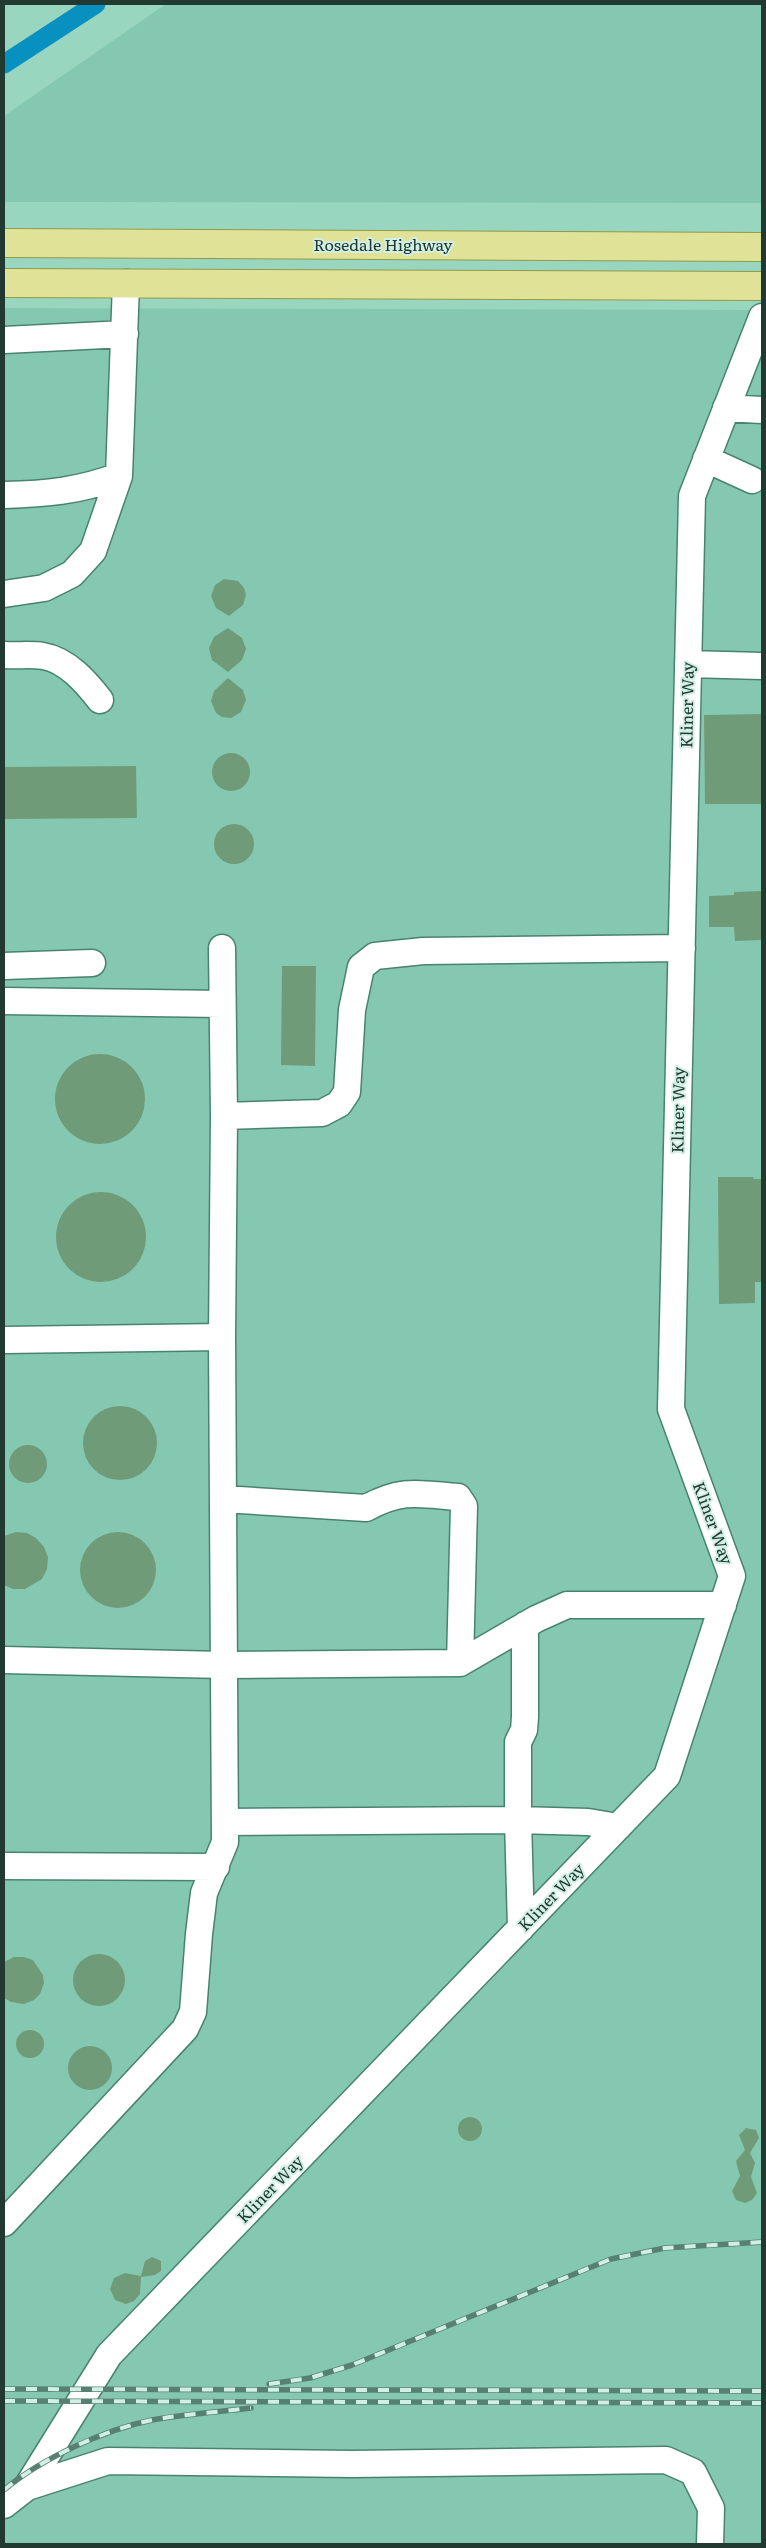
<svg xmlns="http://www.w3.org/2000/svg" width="766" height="2548" font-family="Literata,serif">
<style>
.built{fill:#85c8b1}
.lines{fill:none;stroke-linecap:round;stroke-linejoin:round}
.canal{stroke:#0891c0;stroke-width:19}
.building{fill:#709b79}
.minor-casing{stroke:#488370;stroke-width:29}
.major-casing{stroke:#909a47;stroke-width:30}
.minor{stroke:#fff;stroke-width:26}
.major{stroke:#e0e298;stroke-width:28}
.rail-casing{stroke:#588072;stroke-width:5.5}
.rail{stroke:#d1efe4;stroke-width:4;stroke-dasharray:11;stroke-linecap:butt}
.labels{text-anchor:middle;stroke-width:4;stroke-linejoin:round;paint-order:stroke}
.street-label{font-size:16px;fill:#213931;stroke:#d1efe4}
</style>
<rect width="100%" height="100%" fill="#99d6c0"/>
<!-- built -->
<path class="built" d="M166,4H762V203L4,202V116Z
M4,308L762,310V2544H4Z"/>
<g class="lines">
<!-- canal -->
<path class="canal" d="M4,64L96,4"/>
</g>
<!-- building -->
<path class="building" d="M224,579L238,581L244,588L246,595L243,605L229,616L216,608L211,596L215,585Z
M228,628L242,638L246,649L242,660L228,672L212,660L209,648L214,637Z
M228,678L243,690L246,700L241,712L231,718L222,717L216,713L211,701L214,691Z
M762,714V804H705L704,715Z
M212 772a19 19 0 1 1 38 0a19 19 0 1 1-38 0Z
M136,766L137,818L4,819V767Z
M214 844a20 20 0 1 1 40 0a20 20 0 1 1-40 0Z
M762,891V940L735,941L734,927H709V896L734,895V892Z
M282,966H316L315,1066L281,1065Z
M55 1099a45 45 0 1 1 90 0a45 45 0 1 1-90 0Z
M718,1177H753L754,1179H762V1282H755V1303L719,1304Z
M56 1237a45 45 0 1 1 90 0a45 45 0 1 1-90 0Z
M83 1443a37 37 0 1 1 74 0a37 37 0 1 1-74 0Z
M9 1464a19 19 0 1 1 38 0a19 19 0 1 1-38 0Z
M80 1570a38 38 0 1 1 76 0a38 38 0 1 1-76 0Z
M16,1532L27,1533L36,1538L44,1547L48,1557L47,1569L42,1579L25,1589H13L4,1585V1536Z
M73 1980a26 26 0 1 1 52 0a26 26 0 1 1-52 0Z
M14,1957H24L33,1960L43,1975L44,1983L40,1994L34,2000L24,2004L11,2002L4,1998V1962Z
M16 2044a14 14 0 1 1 28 0a14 14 0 1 1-28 0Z
M68 2068a22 22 0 1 1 44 0a22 22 0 1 1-44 0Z
M458 2129a12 12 0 1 1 24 0a12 12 0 1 1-24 0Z
M746,2128L756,2130L759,2138L750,2153L755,2163L751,2177L757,2193L752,2200L745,2203L736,2200L732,2191L740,2176L736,2161L745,2150L739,2135Z
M152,2257L161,2261V2271L155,2275L141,2277L140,2294L134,2301L126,2304L115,2300L110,2289L114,2278L125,2273L141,2276L145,2261Z"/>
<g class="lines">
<defs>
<path id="minor" d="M4,340L125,334
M726,408L762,410
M706,459L752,480
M4,495C46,494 79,491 119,476
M4,594L44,588L72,574L93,551L119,476L126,283
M4,655C16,656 30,654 43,656C67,660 86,682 100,700
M688,664L762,666
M222,948L224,1116
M4,966L92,963
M4,1001L222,1004
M4,1340L222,1337L224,1116L322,1113L339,1104L347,1092L352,1010L361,967L375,956L423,951L682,948
M223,1499L366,1508C403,1488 419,1494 458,1497L464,1506L460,1663
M4,1660L223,1665L460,1663L536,1619L567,1605H723
M225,1822L518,1820V1742L524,1730L525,1717V1625
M4,1866L216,1867
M521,1928L518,1820L588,1822L618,1827
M4,2223L185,2029L193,2012L199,1934L204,1893L225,1842L222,1337
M27,2487L109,2355L667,1776L732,1576L671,1409L692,496L762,317
M4,2505L27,2487L108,2461L352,2464L666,2460L693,2472L711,2508L710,2544"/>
<path id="major" d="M4,243L762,247
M4,283L762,286"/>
</defs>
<!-- minor casing -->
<use href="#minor" class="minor-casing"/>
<!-- major casing -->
<use href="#major" class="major-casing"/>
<!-- minor -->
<use href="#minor" class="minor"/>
<!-- major -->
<use href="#major" class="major"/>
<defs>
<path id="rail" d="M269,2384L310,2378L352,2365L611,2259L665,2248L762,2242
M4,2389L762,2391
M4,2401L762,2403
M4,2490C42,2458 104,2430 152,2420C185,2414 219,2412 251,2408"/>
</defs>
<!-- rail casing -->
<use href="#rail" class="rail-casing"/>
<!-- rail -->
<use href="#rail" class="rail"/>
</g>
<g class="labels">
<!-- street labels -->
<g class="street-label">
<text x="383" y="251">Rosedale Highway</text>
<text transform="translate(687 705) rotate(-89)" y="6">Kliner Way</text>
<text transform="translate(678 1110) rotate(-89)" y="6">Kliner Way</text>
<text transform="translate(713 1523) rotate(70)" y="6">Kliner Way</text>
<text transform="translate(551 1897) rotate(-46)" y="6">Kliner Way</text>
<text transform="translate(270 2189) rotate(-46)" y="6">Kliner Way</text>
</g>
</g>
<!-- border -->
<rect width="766" height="2548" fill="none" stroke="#213931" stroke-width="10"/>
</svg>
